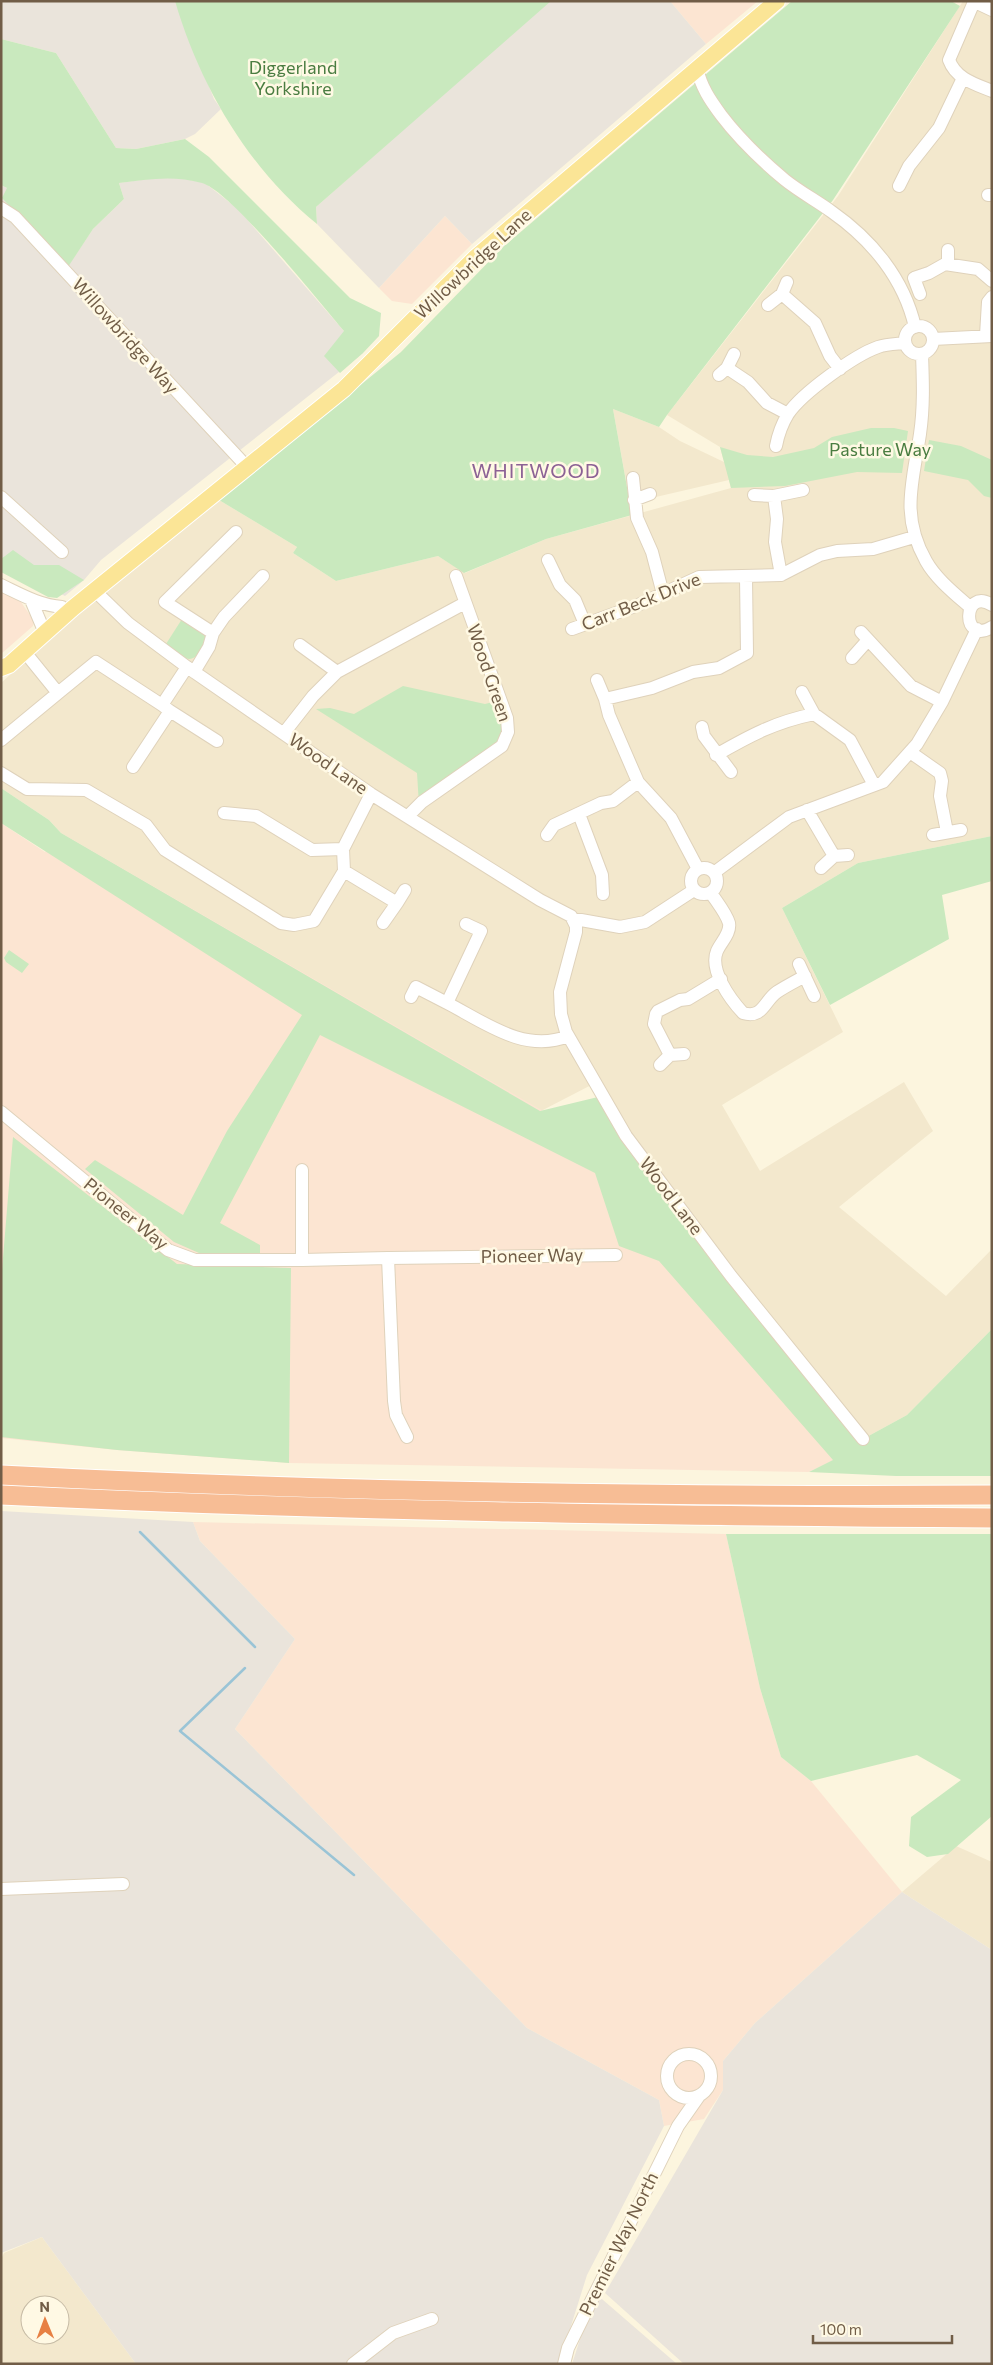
<svg xmlns="http://www.w3.org/2000/svg" width="993" height="2365" font-family="Commissioner,sans-serif">
<style>
.residential{fill:#f3e8cd;fill-rule:evenodd}
.commercial{fill:#fce5d2}
.industrial{fill:#eae4db}
.green{fill:#c9e9be}
.lines{fill:none;stroke-linecap:round;stroke-linejoin:round}
.stream{stroke:#9ac4d6;stroke-width:2.5}
.minor-casing{stroke:#dfd2bb;stroke-width:14}
.major-casing{stroke:#fff;stroke-width:18}
.highway-casing{stroke:#fff;stroke-width:21}
.minor{stroke:#fff;stroke-width:12}
.major{stroke:#fbe596;stroke-width:16}
.highway{stroke:#f7bd95;stroke-width:19}
.labels{text-anchor:middle;stroke-width:5;stroke-linejoin:round;paint-order:stroke}
.park-label{font-size:18px;fill:#4a7d41;stroke:#fff9e4}
.street-label{font-size:18px;fill:#715d47;stroke:#fff9e4}
.quarter-label{font-size:20px;letter-spacing:1px;fill:#8c6295;stroke:#fff9e4}
</style>
<rect width="100%" height="100%" fill="#fcf5de"/>
<!-- residential -->
<path class="residential" d="M963,1H992V836L858,863L782,908L843,1032L722,1105L760,1171L904,1082L933,1131L839,1207L946,1296L992,1249V1329L907,1415L863,1439L630,1131L599,1081L541,1111L61,833L49,820L1,788V683L80,611L219,500L297,547L293,553L336,581L438,556L465,573L546,539L731,488L729,480L630,503L613,409L659,427L680,441L724,462L720,447L667,415L838,196Z
M956,1846L992,1862V1950L902,1892Z
M42,2237L136,2364H1V2259L4,2253ZM30,2305H60V2335H30Z"/>
<!-- commercial -->
<path class="commercial" d="M670,1H758L706,44Z
M445,216L472,244L412,304L392,301L379,288Z
M1,591L21,602L34,621L33,626L1,654Z
M1,823L45,852L61,833L602,1145L834,1460L809,1472L289,1463L117,1450L1,1438Z
M193,1522L726,1534L760,1688L781,1757L811,1781L902,1892L755,2023L723,2061V2090L704,2119L664,2126L659,2100L527,2028L235,1729L295,1639L200,1541Z"/>
<!-- industrial -->
<path class="industrial" d="M1,1H175L214,99L221,109L195,134L185,139L136,149L116,148L56,53L1,39Z
M548,1H670L706,44L472,244L445,216L379,288L317,224L316,207Z
M170,176L205,183L238,209L363,353L101,560L84,580L65,596L1,563V185L7,188L68,266L93,229L124,199L119,183Z
M1,1511L193,1522L200,1541L295,1639L235,1729L527,2028L659,2100L664,2126L587,2275L559,2364H136L42,2237L1,2253Z
M902,1892L992,1950V2364H684L605,2293L723,2090V2061L755,2023Z
M595,2293L677,2364H572Z"/>
<!-- green -->
<path class="green" d="M175,1H551L316,207L317,224C248,168 200,86 175,1Z
M792,1H951L960,6L833,200L667,415L659,427L613,409L632,515L546,539L464,573L438,556L336,581L293,553L297,547L219,500L401,352L503,247Z
M1,39L56,53L116,148L136,149L185,139L209,157L350,298L381,313L379,336L363,353L340,373L324,356L344,331C320,303 231,191 202,183C174,175 148,179 119,183L124,199L93,229L68,267L2,198L7,188L1,185Z
M871,428H894L908,431L902,473L857,472L785,486L731,488L720,447L747,455L773,457L814,448L832,437Z
M929,440L961,446L992,460V498L984,496L968,480L924,471Z
M13,550L34,565H59L84,580L57,598L48,597L1,572V559Z
M182,619C190,624 201,628 205,636C207,640 205,643 203,647C190,669 182,656 166,644Z
M403,686L485,704L501,700L506,739L419,805L417,773L316,709L330,708L354,714Z
M1,788L49,820L61,833L540,1111L598,1097L863,1439L907,1415L992,1329V1476H896L809,1472L833,1460L659,1261L619,1246L595,1173L320,1035L220,1223L260,1245V1253H199L174,1242L85,1169L95,1160L183,1215L227,1131L302,1015L1,823Z
M992,836V881L942,895L949,939L830,1005L782,908L858,863Z
M9,950L29,964L22,973L6,962L4,958Z
M13,1137L177,1264L291,1268L289,1463L117,1450L1,1437V1282Z
M726,1534H992V1816L948,1854L927,1857L909,1846L911,1817L961,1780L917,1755L811,1781L781,1757L760,1688Z"/>
<g class="lines">
<!-- stream -->
<path class="stream" d="M140,1532L255,1647
M245,1668L180,1731L354,1875"/>
<defs>
<path id="minor" d="M973,1L992,10
M974,2L949,60C956,79 975,84 992,91
M697,68C701,87 710,100 721,115C740,140 761,160 785,180C800,192 817,201 832,212C872,240 904,279 915,327
M899,186L909,166L939,128L963,78
M988,195H992
M1,208L15,217L247,467
M948,263V250
M782,294L815,323L830,356L840,369
M920,294L914,278L929,273L945,264L978,269L992,281
M768,305L782,294L787,282
M905 340a14 14 0 1 1 28 0a14 14 0 1 1-28 0Z
M986,335L988,302L992,297
M933,339L992,336
M922,354C923,381 924,407 920,434C913,482 900,515 926,561C936,579 955,594 971,608
M727,368L748,382L767,403L788,414
M719,375L727,368L734,354
M776,446C778,435 782,424 788,414C802,393 855,355 878,347C887,344 896,344 905,343
M633,478L637,518L652,552L663,594
M754,495L774,496L803,490
M774,496L777,519L775,542L781,575
M1,497L62,552
M634,500L650,494
M548,560L560,585L575,600L585,624
M1,585C22,595 39,605 62,607
M95,591L128,623L187,667L371,794L540,900L571,916L576,926V932L560,992L561,1014L566,1032L626,1136L731,1276L863,1439
M31,600L42,626
M992,605C962,586 961,646 992,627
M572,629L638,605L699,577L781,575L820,555L837,551L873,549L914,537
M861,632L911,686L942,702
M213,633L165,602L236,532
M300,645L337,672
M852,658L868,640
M194,672L209,647L213,633L224,617L263,576
M597,680L605,699L609,715L638,782L671,818L698,869
M802,692L814,714
M58,693L96,662L162,705L187,667
M605,699L652,688L693,672L719,668L747,653L746,577
M170,711L217,741
M702,727L704,736L731,772
M284,733L313,696L337,672L465,603
M1,740L58,693L24,651
M910,752L940,773L942,781L940,796L947,832
M716,755C749,736 775,722 814,714L850,740L874,785
M133,767L170,711L162,705
M1,773L27,789L86,790L146,825L165,850L281,923L294,925L314,921L344,871L343,849L371,794
M807,810L834,856
M224,813L256,816L312,850L343,849
M579,814L602,875L603,894
M408,816L422,802L502,746L508,732L507,718L456,576
M547,835L554,825L601,803L613,801L638,782
M933,835L961,830
M691 881a13 13 0 1 1 26 0a13 13 0 1 1-26 0Z
M821,868L834,856L848,855
M344,871L397,903L383,923
M715,872L789,817L883,782L917,744L942,702L977,629
M711,893C716,901 726,913 729,923C731,933 721,942 717,951C709,970 730,999 743,1013C763,1019 764,1001 777,992C786,986 796,981 805,976
M397,903L405,890
M574,920H581L620,927L645,922L694,890
M799,964L814,996
M411,997L416,987L447,1003L481,931L466,924
M447,1003C484,1022 525,1054 568,1036
M670,1055L654,1024L656,1014L658,1011L680,1000L688,999L721,979
M660,1065L670,1055L684,1054
M1,1112L168,1250L195,1260H302V1170
M388,1258L616,1255
M302,1260L388,1258L394,1401L396,1415L407,1437
M1,1889L123,1884
M667 2076a22 22 0 1 1 44 0a22 22 0 1 1-44 0Z
M353,2364L393,2333L432,2319
M564,2364L568,2348L678,2126L699,2096"/>
<path id="major" d="M1,668L9,665L73,608L344,389L476,257L777,1"/>
<path id="highway" d="M1,1475C331,1492 661,1497 992,1495
M1,1495C331,1511 661,1516 992,1518"/>
</defs>
<!-- minor casing -->
<use href="#minor" class="minor-casing"/>
<!-- major casing -->
<use href="#major" class="major-casing"/>
<!-- highway casing -->
<use href="#highway" class="highway-casing"/>
<!-- minor -->
<use href="#minor" class="minor"/>
<!-- major -->
<use href="#major" class="major"/>
<!-- highway -->
<use href="#highway" class="highway"/>
</g>
<g class="labels">
<!-- park labels -->
<g class="park-label">
<text x="293" y="74">Diggerland<tspan x="293" dy="21">Yorkshire</tspan></text>
<text x="880" y="456">Pasture Way</text>
</g>
<!-- street labels -->
<g class="street-label">
<text transform="translate(473 264) rotate(-43)" y="6">Willowbridge Lane</text>
<text transform="translate(125 336) rotate(48)" y="6">Willowbridge Way</text>
<text transform="translate(641 602) rotate(-22)" y="6">Carr Beck Drive</text>
<text transform="translate(489 673) rotate(71)" y="6">Wood Green</text>
<text transform="translate(328 764) rotate(35)" y="6">Wood Lane</text>
<text transform="translate(671 1196) rotate(53)" y="6">Wood Lane</text>
<text transform="translate(126 1214) rotate(39)" y="6">Pioneer Way</text>
<text transform="translate(532 1256) rotate(-1)" y="6">Pioneer Way</text>
<text transform="translate(619 2244) rotate(-64)" y="6">Premier Way North</text>
</g>
<!-- quarter labels -->
<g class="quarter-label">
<text x="536" y="478">WHITWOOD</text>
</g>
</g>
<!-- border -->
<rect width="993" height="2365" fill="none" stroke="#715d47" stroke-width="5"/>
<!-- north arrow -->
<g transform="translate(45 2320) rotate(359)"><circle r="24" fill="#fff9e4" stroke="#c6bba5"/>
<path d="M0-4L9 19L0 12L-9 19Z" fill="#e78043"/>
<text y="-8" font-size="14" font-weight="bold" text-anchor="middle" fill="#715d47">N</text>
</g>
<!-- scale -->
<path d="M813 2335v8h139v-8" fill="none" stroke="#715d47" stroke-width="2.5"/>
<text x="820" y="2335" font-size="15" fill="#715d47" stroke="#fff9e4" stroke-width="4" paint-order="stroke">100 m</text>
</svg>
